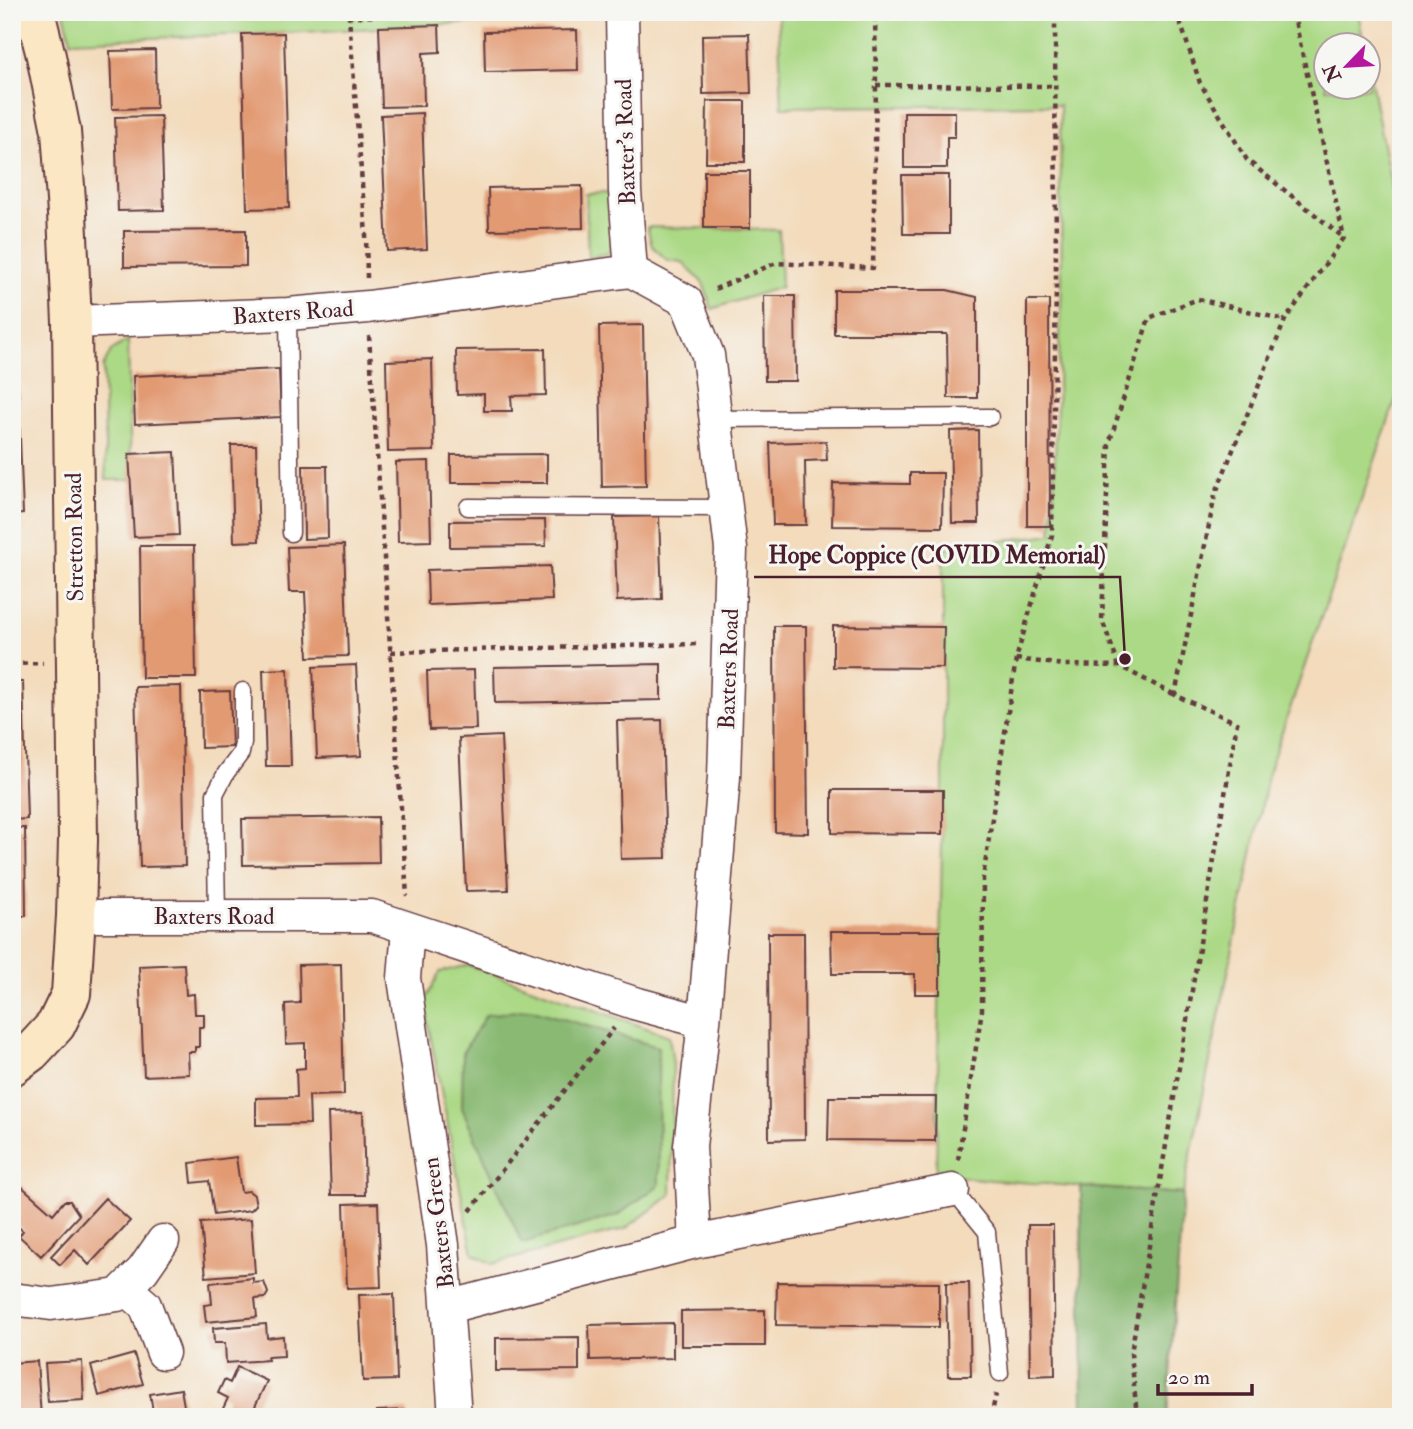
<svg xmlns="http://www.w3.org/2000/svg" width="1413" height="1429" font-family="'IM FELL Double Pica',serif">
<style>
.green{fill:#acd986;stroke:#7b7c58;stroke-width:2}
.forest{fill:#89b973;stroke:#6a6c4f;stroke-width:2}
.building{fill:#e29a72}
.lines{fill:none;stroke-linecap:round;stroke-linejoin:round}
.lane-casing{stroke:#633b41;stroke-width:19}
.street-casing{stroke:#633b41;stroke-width:35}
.secondary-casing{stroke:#633b41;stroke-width:42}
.path{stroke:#633b41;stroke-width:4.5;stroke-dasharray:5 5;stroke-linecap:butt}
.lane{stroke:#fff;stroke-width:16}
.street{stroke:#fff;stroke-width:32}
.secondary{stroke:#fbe7c3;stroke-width:38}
.labels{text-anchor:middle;stroke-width:6;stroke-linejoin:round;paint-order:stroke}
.street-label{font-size:23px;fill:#4a1f2b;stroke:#f6f6f2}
.leader{fill:none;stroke:#4a1f2b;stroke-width:2.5}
.callout-dot{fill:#4a1f2b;stroke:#f6f6f2;stroke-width:2.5}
.callout-label{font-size:24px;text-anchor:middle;font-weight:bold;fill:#4a1f2b;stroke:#f6f6f2;stroke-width:6;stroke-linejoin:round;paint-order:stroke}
</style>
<rect width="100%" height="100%" fill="#f6f6f2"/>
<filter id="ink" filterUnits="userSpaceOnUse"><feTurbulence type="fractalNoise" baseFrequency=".0143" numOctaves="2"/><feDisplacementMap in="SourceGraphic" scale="14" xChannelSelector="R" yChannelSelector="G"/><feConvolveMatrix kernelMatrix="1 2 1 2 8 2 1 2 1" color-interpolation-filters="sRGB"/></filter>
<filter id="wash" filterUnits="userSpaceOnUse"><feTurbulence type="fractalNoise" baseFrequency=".00686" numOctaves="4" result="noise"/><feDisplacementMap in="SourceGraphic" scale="28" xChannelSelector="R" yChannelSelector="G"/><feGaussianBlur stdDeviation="1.57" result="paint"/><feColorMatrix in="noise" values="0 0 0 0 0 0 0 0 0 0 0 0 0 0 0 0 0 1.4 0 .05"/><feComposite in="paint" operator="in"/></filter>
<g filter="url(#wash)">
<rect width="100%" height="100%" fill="#f3dbbc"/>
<!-- green -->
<path class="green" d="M64,12H580L579,17L284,33L71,41Z
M778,12H1358L1364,45L1326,46V88H1368V64L1401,240V384L1269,770L1183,1194L991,1180L936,1174L943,790V549L1052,534L1062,284L1060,105L782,107Z
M606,193L611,199L613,246L608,253L588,258L586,194Z
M647,227L779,230L781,287L712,309L703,283L682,262L667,260L652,246Z
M128,340L131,480H106L103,367L111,351Z
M468,965L669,1036L673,1064L671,1195L625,1229L492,1264L473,1254L424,1003L440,972Z"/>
<!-- forest -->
<path class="forest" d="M530,1009L658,1047L659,1185L618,1215L522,1243L462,1108L463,1052L486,1015Z
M1081,1187L1183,1194L1167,1417H1083Z"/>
<g id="blocks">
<!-- building -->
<path class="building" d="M439,25L440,52L423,53L424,106L382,107L379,27Z
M577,30L578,70L485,72L484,32Z
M284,33L289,208L247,209L242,34Z
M749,34L751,93L703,94L702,35Z
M155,50L156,108L112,109L110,51Z
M707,101H745V162H706Z
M904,112H955V137H947V168H904Z
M422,113L427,249L387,251L381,115Z
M161,116L164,210L118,211L115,117Z
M704,171H750V228H704Z
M902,175H949V234H903Z
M582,186L583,228L489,230L488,188Z
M246,230V266L124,267V231Z
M834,290H947L977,297V398H948L947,334H834Z
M764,296H795L796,381H765Z
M1027,300H1049L1050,526H1027Z
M643,325L646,486L602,487L599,326Z
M545,349L546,395L511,396L512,411H484V394L457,395L456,350Z
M432,359L434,451L388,452L386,361Z
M12,360H17L23,514L12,515Z
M279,369L281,417L135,424L133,376Z
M978,430L979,523H952L950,431Z
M826,441L827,460L805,461L806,525H773L770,443Z
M231,445H256L259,541L234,542Z
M175,452L179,535L134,537L129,454Z
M547,454V483H451V455Z
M429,461L431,541L398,542L396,462Z
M303,466H327L328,538L304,539Z
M910,473H943L942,527L832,526L833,483L910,484Z
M659,516L662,599L617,601L614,517Z
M545,520L546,546L450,547V521Z
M344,545L348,656L308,657L305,592H289L287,547Z
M140,546H194L196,678H142Z
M550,566L552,600L428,605L427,570Z
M774,626H806L808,833L775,832Z
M833,626L944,627L943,668L833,667Z
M661,664V700L495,703L494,667Z
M356,665L361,756L317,758L313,667Z
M288,669L291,766H266L263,670Z
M474,670L476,729L429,730L427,671Z
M12,682H23L27,819L12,820Z
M181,686L185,866L140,867L135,687Z
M230,691L232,747L201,748L200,692Z
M662,720L666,858L621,859L617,721Z
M501,736L508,890L466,891L459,738Z
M832,790H943V834L832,833Z
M378,817L379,863L243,865L242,819Z
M12,828H25L26,916H12Z
M831,931H940V994H915V974H832Z
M768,933H804L805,1139L769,1140Z
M184,964L186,995L194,994L195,1014H204V1027H199V1047H195V1052H188L189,1074L144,1076L139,966Z
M341,964L344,1095L309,1096L310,1124L256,1125V1098L297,1097L296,1069L305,1068V1043L286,1044L285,1004L300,1003L299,965Z
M829,1097H936L935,1141L828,1140Z
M363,1112L365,1195H331L328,1113Z
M236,1157L241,1192L249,1191L254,1195L256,1205L251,1210L214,1215L209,1181L192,1183L190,1163Z
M20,1185L53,1214L64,1201H70L79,1215L41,1256L19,1236L23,1231L12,1222V1194Z
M105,1198L130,1221L89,1265L75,1250L60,1265L51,1256Z
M378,1203L381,1287L347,1288L344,1204Z
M251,1219L255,1273L206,1277L201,1223Z
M1028,1225H1053L1055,1375L1030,1376Z
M253,1278V1283L264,1282L268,1293L265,1298L255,1299L257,1317L206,1322L204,1305L212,1304L210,1283Z
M777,1282L939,1283V1327L776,1325Z
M946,1283H969L971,1376H948Z
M394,1294L397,1380L363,1381L359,1295Z
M765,1310V1346H681V1311Z
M673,1323V1358L590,1360L589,1325Z
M266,1324L267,1338L283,1336L284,1356L267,1357L268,1360L226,1363L225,1343H214L213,1328Z
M579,1337V1370L496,1371V1338Z
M134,1354L143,1384L99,1396L91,1366Z
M37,1361L41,1417H12V1363Z
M82,1361L84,1400L48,1402L45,1363Z
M237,1367L267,1381L250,1417H219L228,1398L218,1393L224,1380L230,1383Z
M181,1389L186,1417H154L150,1394Z
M214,1410L215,1417H188V1414Z
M407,1410L408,1417H377V1411Z"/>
</g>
</g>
<g filter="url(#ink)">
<use href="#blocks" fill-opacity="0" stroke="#633b41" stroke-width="2"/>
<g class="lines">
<defs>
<path id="lane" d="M288,314L291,533
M715,419L990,417
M468,507L726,508
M217,916L215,794L226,773L241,753L243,743V691
M953,1190L987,1232L1000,1373"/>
<path id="street" d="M622,12L625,191L631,271
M72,322L288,314L368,307L631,271L686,301L708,355L731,549L724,777L704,1022L634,1003L372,916H76
M408,929L404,978L443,1245L455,1417
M695,1242L690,1146L704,1022
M125,1288L145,1305L163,1353
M12,1299L51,1304L118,1295L143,1270L163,1241
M448,1307L695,1242L953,1190"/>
<path id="secondary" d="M12,1066L31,1052L56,1025L71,994L76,916L78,840L72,322L67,214L61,131L46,56L35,12"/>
</defs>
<!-- lane casing -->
<use href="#lane" class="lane-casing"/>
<!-- street casing -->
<use href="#street" class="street-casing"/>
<!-- secondary casing -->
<use href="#secondary" class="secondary-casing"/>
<!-- path -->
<path class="path" d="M1177,12L1200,83L1247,160L1344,238
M876,85L1054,86
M367,278L366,235L349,17L484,12
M715,289L776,263L873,268L876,85L875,12
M369,336L407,896
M391,652L698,644
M1016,659L1064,665L1119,666L1175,695
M12,664L43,663
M1119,666L1102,620L1109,444L1149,318L1198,299L1285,320
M958,1160L982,1010L983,878L1016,659L1052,535L1056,286L1055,12
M470,1211L614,1028
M991,1417L996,1394
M1090,1417L1137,1414
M1137,1417L1131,1353L1237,723L1175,695L1215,495L1285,320L1344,238L1293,12"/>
<!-- lane -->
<use href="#lane" class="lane"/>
<!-- street -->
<use href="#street" class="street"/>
<!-- secondary -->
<use href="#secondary" class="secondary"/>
</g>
</g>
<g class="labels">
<!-- street labels -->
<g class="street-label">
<text transform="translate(625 142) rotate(-92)" y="8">Baxter's Road</text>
<text transform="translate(293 312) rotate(-4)" y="8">Baxters Road</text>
<text transform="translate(74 537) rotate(-91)" y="8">Stretton Road</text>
<text transform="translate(728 669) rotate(-88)" y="8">Baxters Road</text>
<text x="214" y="924">Baxters Road</text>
<text transform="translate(438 1223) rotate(-97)" y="8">Baxters Green</text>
</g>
</g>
<!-- callouts -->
<path class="leader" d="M1125 659L1120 577H754"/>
<circle class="callout-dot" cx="1125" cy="659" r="7"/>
<g class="callout-label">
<text x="937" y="563">Hope Coppice (COVID Memorial)</text>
</g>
<!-- margin -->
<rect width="1413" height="1429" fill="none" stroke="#f6f6f2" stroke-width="42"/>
<!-- north arrow -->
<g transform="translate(1347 66) rotate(245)"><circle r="33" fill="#f6f6f2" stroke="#b1a0a2" stroke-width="2"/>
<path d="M0-5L12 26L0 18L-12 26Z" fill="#b5179e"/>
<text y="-10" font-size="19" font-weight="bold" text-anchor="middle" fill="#4a1f2b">N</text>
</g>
<!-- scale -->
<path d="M1158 1384v10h94v-10" fill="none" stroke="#4a1f2b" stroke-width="3.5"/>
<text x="1168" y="1384" font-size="21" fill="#4a1f2b" stroke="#f6f6f2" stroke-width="5" paint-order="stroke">20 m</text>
</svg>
